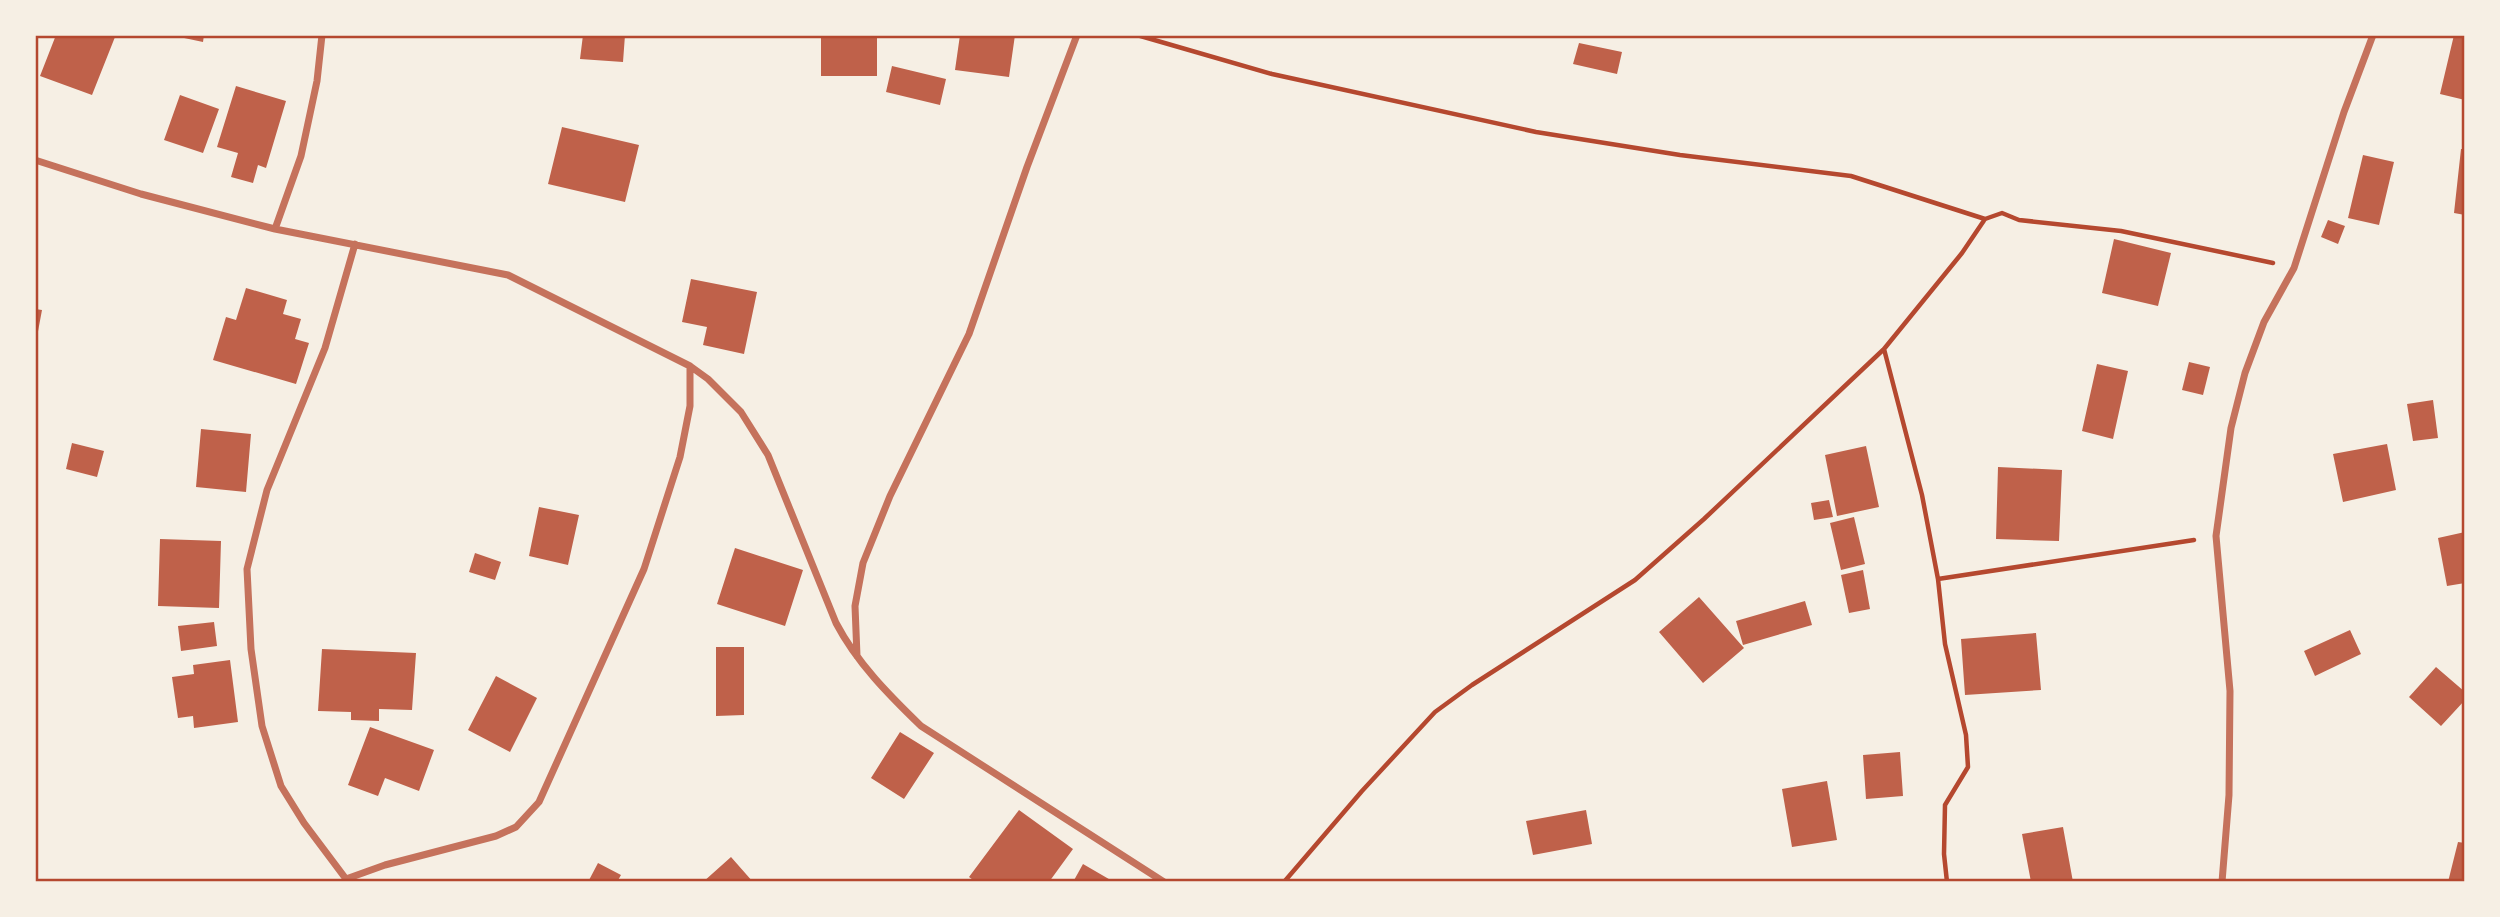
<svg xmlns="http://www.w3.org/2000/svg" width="2500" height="917" font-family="Quicksand,sans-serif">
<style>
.building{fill:#bf614a}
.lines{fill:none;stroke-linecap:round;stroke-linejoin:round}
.path{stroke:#b5482f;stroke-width:4.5}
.minor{stroke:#c5725c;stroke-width:7}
.neatline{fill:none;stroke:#b5482f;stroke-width:2.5}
</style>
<rect width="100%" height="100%" fill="#f6efe4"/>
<!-- building -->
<path class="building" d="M56,35L115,37L92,95L40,76Z
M170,35H204L203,42Z
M583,35H625L623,62L580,59Z
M821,35H877V76H821Z
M960,35H1015L1009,77L955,70Z
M2454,35H2465V100L2440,94Z
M1579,43L1622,52L1617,74L1573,64Z
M892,66L946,79L940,105L886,92Z
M236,86L286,101L266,168L258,165L253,183L231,177L238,153L217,147Z
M180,95L219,109L203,153L164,140Z
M562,127L639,145L625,202L548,184Z
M2461,149H2465V215L2454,213Z
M2363,155L2394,162L2379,225L2348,218Z
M2328,220L2345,226L2338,244L2321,237Z
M2114,239L2171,253L2158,306L2102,293Z
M691,279L757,292L744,354L703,345L707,327L682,322Z
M246,288L287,300L283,314L301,319L295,339L309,343L296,384L213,360L226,317L236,320Z
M35,309L42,310L36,342H35Z
M2189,362L2210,367L2203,395L2182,390Z
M2097,364L2128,371L2113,439L2082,431Z
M2433,400L2438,438L2413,441L2407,404Z
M201,429L251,434L246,492L196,487Z
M72,443L104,451L97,477L66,469Z
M2387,444L2396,490L2343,502L2333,454Z
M1866,446L1879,507L1837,516L1825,455Z
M1998,467L2062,470L2059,541L1996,539Z
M1829,500L1833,517L1814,520L1811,503Z
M539,507L579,515L568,565L529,556Z
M1854,517L1865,564L1841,570L1830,523Z
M2465,532V583L2447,586L2438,538Z
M160,539L221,541L219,608L158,606Z
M735,548L803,570L785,626L717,604Z
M475,553L501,562L495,580L469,572Z
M1863,570L1870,609L1849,613L1841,575Z
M1699,597L1744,648L1703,683L1659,632Z
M1805,601L1812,625L1743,645L1736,621Z
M214,622L217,646L181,651L178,626Z
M2350,630L2361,654L2315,676L2304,651Z
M2036,633L2041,690L1965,695L1961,639Z
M716,647H744V715L716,716Z
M322,649L416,653L412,710L379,709V721L351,720V712L318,711Z
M230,660L238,722L194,728L193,716L178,718L172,677L194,674L193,665Z
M2436,667L2465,692V700L2441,726L2409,697Z
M496,676L537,698L510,752L468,730Z
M370,727L434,750L419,791L385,778L378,796L348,785Z
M900,732L934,753L904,799L871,778Z
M1900,752L1903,796L1866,799L1863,755Z
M1827,781L1837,840L1792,847L1782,789Z
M1019,810L1073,849L1049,882H976L969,877Z
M1586,810L1592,844L1533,855L1526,821Z
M2063,827L2073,882H2031L2022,834Z
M2458,842L2465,843V882H2448Z
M731,857L753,882H703Z
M598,863L621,875L617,882H588Z
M1083,864L1114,882H1073Z"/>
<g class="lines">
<!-- path -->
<path class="path" d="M1137,35L1272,74L1536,132L1680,155L1851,176L1985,219
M1884,349L1922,495L1938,579L1945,644L1966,735L1968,767L1945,805L1944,854L1947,882
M1938,579L2194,540
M1284,882L1362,791L1435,712L1472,685L1635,580L1704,519L1884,349L1962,253L1985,219L2002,213L2019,220L2121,231L2273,263"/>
<!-- minor -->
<path class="minor" d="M35,160L141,194L275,229L508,275L690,366L708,379L741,412L768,455L836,623C857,663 889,695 921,726L1164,882
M275,229L301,156L317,81L322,35
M857,656L855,606L863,563L890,496L969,334L1027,167L1077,35
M346,879L304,823L281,786L262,726L251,649L247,569L267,490L325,348L355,244
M343,882L346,879L385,865L496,836L516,827L539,802L644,569L680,457L690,406V366
M2222,882L2229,795L2230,691L2216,536L2231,428L2245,373L2264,322L2294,268L2344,112L2373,35"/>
</g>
<!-- border -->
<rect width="2500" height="917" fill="none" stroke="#f6efe4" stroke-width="74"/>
<rect x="37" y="37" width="2426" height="843" class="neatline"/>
</svg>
